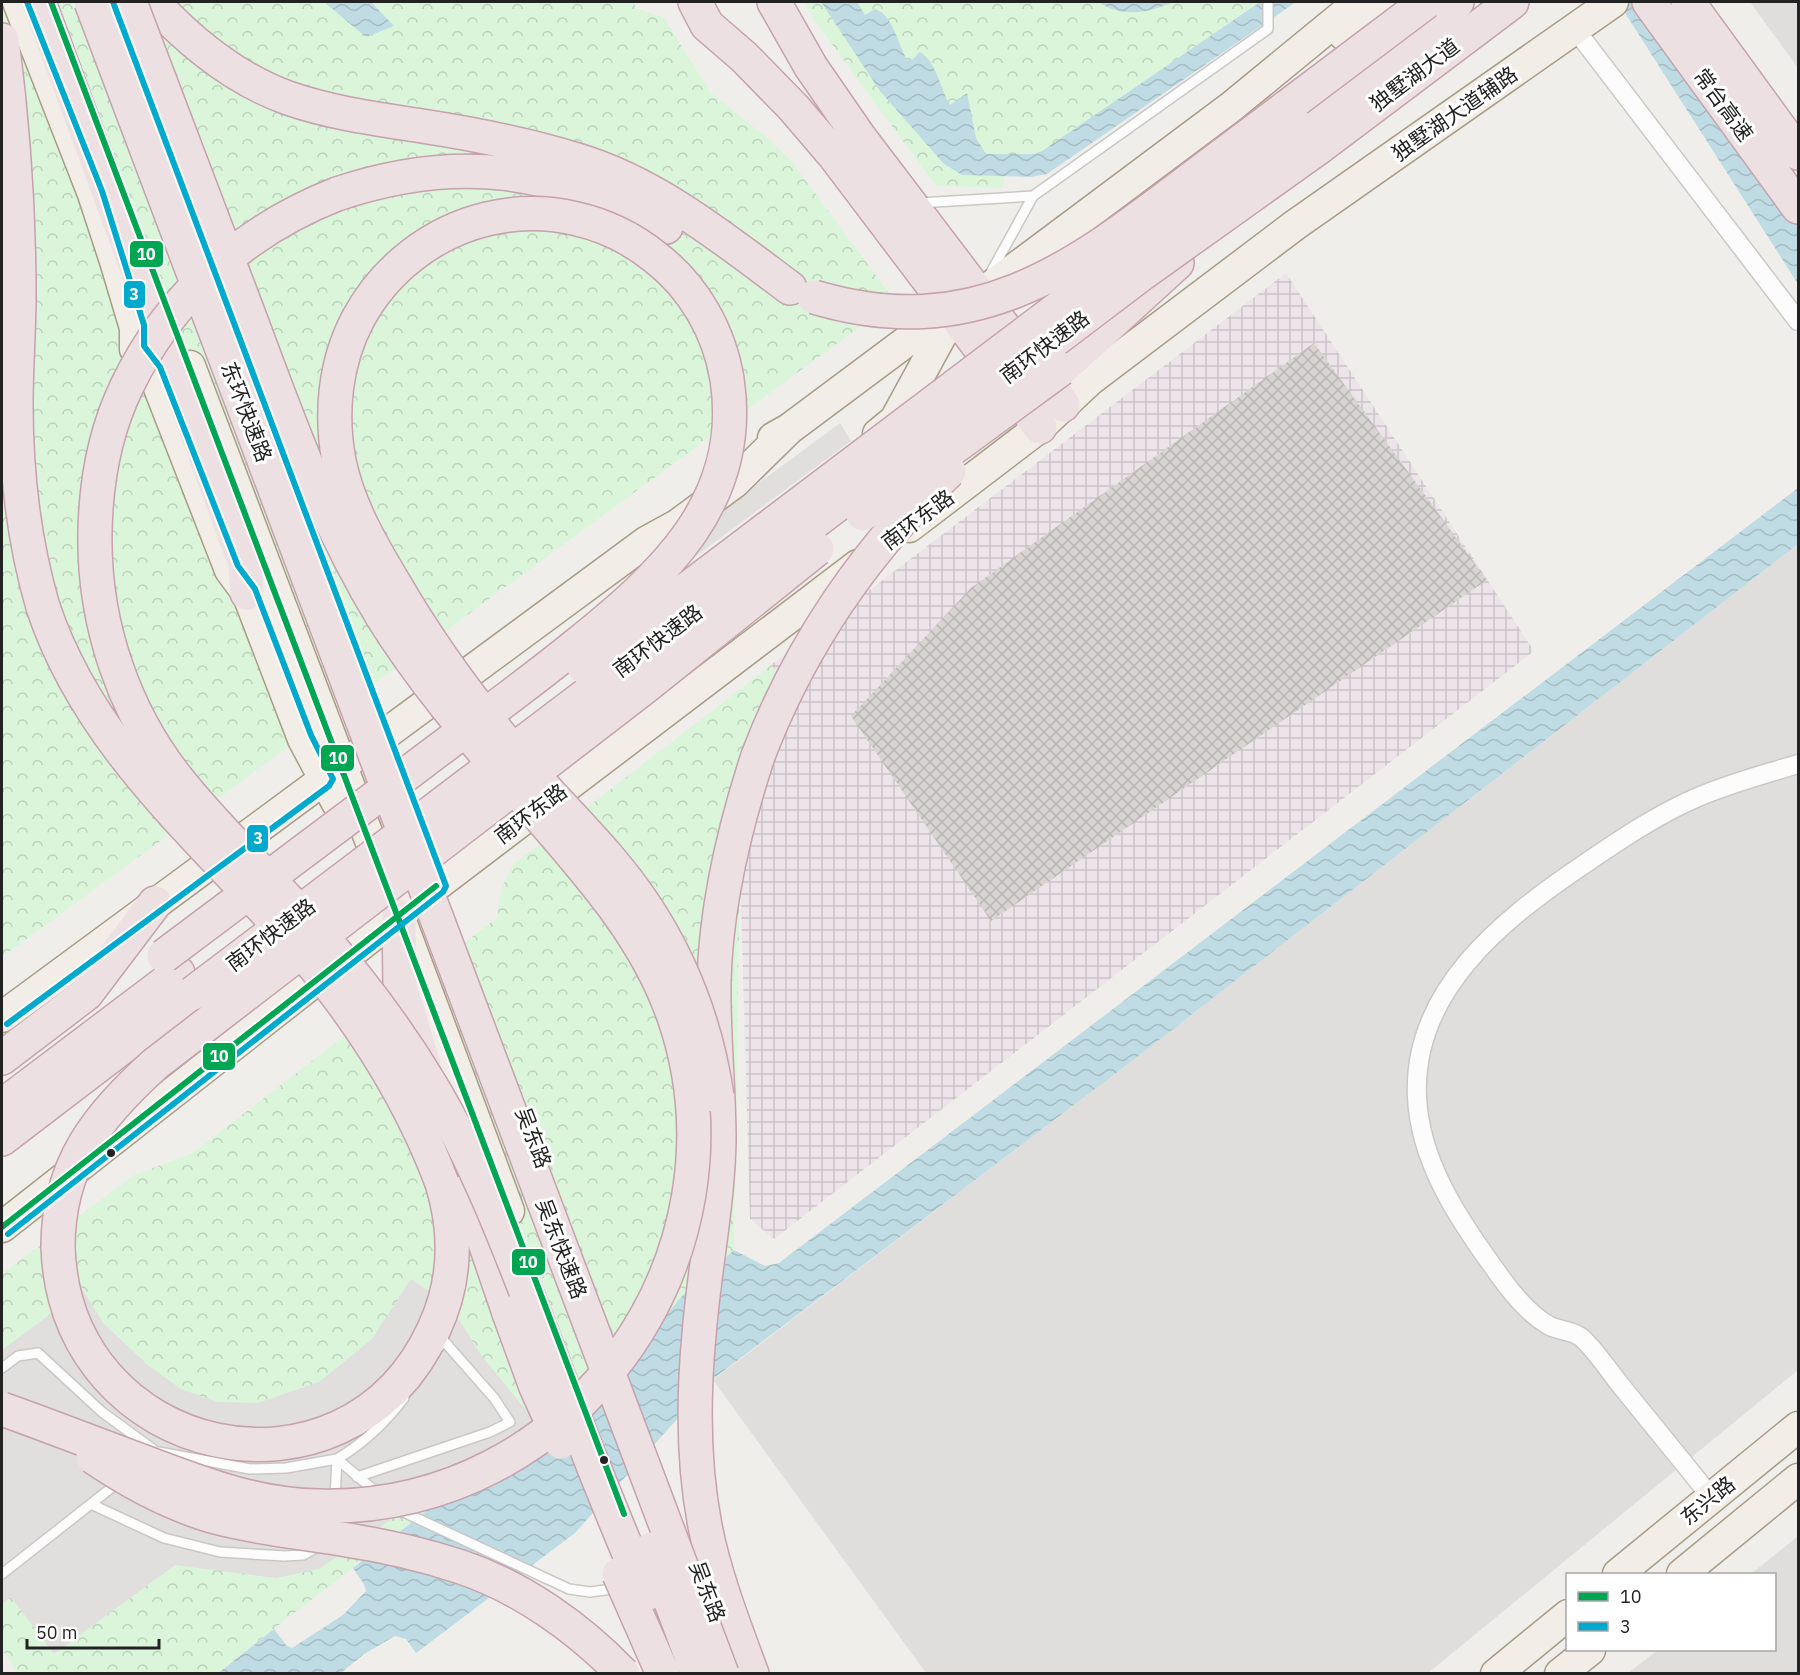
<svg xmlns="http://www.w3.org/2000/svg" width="1800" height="1675" font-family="'IBM Plex Sans','Noto Sans SC',sans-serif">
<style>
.residential{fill:#dfdedc}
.industrial{fill:url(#industrial-grid)}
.park{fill:url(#park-crowns)}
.parking{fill:#e0dfde}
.water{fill:url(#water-waves)}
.building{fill:url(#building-cross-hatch)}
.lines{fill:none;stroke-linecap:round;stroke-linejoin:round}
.lane-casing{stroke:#c9c8c7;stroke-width:12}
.street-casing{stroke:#c9c8c7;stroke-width:21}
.primary-casing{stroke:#a79c86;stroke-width:33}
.highway-casing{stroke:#c5a2ac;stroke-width:36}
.lane{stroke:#fdfcfc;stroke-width:9}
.street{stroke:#fdfcfc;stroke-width:18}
.primary{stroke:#f3ede7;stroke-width:30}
.highway{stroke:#ece0e2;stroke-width:33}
.highway-bridge-casing{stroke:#c5a2ac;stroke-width:36;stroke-linecap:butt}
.highway-bridge{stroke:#ece0e2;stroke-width:33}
.bus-1-casing{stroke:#fff;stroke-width:10}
.bus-2-casing{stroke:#fff;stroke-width:10}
.bus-1{stroke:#00a651;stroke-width:6}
.bus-2{stroke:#00a9ce;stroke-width:6}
.bus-dot{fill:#222;stroke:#fff;stroke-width:2}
.labels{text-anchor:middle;stroke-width:6;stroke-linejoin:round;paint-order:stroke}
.street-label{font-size:21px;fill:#222;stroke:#fff}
.line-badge{stroke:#fff;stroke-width:2}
.badge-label{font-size:16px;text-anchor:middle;font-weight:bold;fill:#fff}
</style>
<defs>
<pattern id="industrial-grid" width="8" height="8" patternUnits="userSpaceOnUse" patternTransform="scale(1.5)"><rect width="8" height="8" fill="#ede4e9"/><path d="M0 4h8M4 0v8" fill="none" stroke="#cbc3c8"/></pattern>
<pattern id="park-crowns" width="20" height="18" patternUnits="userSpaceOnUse" patternTransform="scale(1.5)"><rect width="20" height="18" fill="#daf5da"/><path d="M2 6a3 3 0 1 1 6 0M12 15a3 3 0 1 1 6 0" fill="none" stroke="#bbd2bb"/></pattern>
<pattern id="water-waves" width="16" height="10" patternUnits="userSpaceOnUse" patternTransform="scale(1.5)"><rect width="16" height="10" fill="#bfdbe3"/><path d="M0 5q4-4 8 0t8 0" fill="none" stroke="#a4bcc2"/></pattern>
<pattern id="building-cross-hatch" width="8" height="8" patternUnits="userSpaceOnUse" patternTransform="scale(1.5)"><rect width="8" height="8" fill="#d7d4d2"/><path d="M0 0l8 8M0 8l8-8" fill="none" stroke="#b8b6b4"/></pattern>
</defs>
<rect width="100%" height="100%" fill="#f0eeeb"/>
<!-- residential -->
<path class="residential" d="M1750,2H1798V68Z
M1798,544V1370L1428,1673H926L713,1380L1132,1061Z
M1798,1536V1673H1628L1658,1650H1774V1574H1751Z"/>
<!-- industrial -->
<path class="industrial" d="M1286,273L1534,651L774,1239L750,1219L740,866L746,834L797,694L771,665Z"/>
<!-- park -->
<path class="park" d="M2,2H634L636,8L664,18L711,93L765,136L791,161L895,301L2,957Z
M804,2H1260L1004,177L1003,188L936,186L815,21Z
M771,665L797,694L773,752L740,866L734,1250L681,1297L644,1342L217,1673H18L2,1650V1274L134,1175L193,1153L498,917C498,896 503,882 514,864Z"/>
<!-- parking -->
<path class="parking" d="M840,423L851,441L491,708L690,534Z
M411,1279L450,1305L481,1355L535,1421L319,1569L276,1578L175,1565L54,1654L11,1597L2,1604V1350L83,1290L104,1324L149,1366L181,1389L218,1402L258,1403L319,1382L372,1339Z"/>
<!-- water -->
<path class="water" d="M324,2H371L394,26L366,37Z
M821,2H857L865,15L875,9C893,15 898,44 907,60H912L920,52C937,63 940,88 950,105L967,93L976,138L986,154H1034L1042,151L1260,2H1296L1047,174L1031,177L962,175L944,164L880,91Z
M1099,2H1173C1150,13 1120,18 1099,2Z
M1618,2H1674L1798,198V284Z
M1798,488V544L1132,1061L713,1379L575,1533L416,1653L406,1639L395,1636L364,1654L341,1673L217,1674L274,1629L286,1645L292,1648L343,1615L366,1591L364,1584L353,1568L644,1342L681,1297L734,1250L765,1266L779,1263Z"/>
<!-- building -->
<path class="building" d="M1314,343L1487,580L991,921L851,716L971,588Z"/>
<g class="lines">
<defs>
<path id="lane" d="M919,203L1033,196
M990,274L1033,196L1268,29V2
M2,1368L18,1356L38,1353L102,1412L154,1450L152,1452
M159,1452L250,1469L286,1468L337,1459L375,1491
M357,1477L490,1432L510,1422L494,1398L443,1340L439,1347
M335,1498L337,1459C364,1443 385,1423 404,1398
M93,1505L164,1538L220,1552L284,1556L303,1555L319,1546
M397,1509L569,1589L590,1592L620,1588
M2,1574L120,1481"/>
<path id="street" d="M1575,29L1798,321
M1712,1498C1682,1461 1652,1424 1622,1387C1609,1371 1597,1352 1582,1338C1573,1330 1558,1331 1548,1325C1526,1312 1508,1288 1494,1268C1457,1217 1420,1161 1417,1097C1412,991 1502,920 1580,867C1618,841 1656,815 1698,797C1731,783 1765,774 1798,764"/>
<path id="primary" d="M18,2L93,194L115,261L135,328V349L152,370L230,570L247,593L303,739L337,803
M1344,35L1390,2
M190,366L384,877
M878,434L895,420L953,314
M773,438L789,429L915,335L978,296L1231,107L1359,2
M909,527L1040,427L1090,380L1295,225L1613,2
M402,924L509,1211
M2,1017L646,542L677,525L734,483L789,429
M2,1227L437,885L858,565
M1618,1574L1798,1427
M1682,1574L1798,1479
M1496,1674L1568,1615
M1560,1674L1590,1650"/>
<path id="highway" d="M39,2L245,564L247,593
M153,2C191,43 235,79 288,98C331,113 377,119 422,126C474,134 526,144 577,160C657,184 724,239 790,288
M695,2L707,25L744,57L793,107L834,155L1040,427
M774,2L811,67L860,138L1063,405
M1649,2L1798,207
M1688,2L1798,153
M2,40C13,125 19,209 19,294C19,331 16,367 16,404C16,471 24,542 43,607
M1298,127L1457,2
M1318,148L1512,2
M337,194C459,153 553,169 666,227
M1061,369L1177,263
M399,916L400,986L424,1064
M2,1058L86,994L155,903
M2,1106L178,973
M2,1139L193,993
M456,1158L509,1313
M58,1247C65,1460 346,1521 434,1329C456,1282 457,1232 442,1183
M752,1674C734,1625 715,1577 705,1526C693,1464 693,1399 699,1335C704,1270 718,1205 719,1140C719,1087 713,1034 714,981C716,904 734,829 758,756"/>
</defs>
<!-- lane casing -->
<use href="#lane" class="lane-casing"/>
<!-- street casing -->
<use href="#street" class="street-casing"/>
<!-- primary casing -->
<use href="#primary" class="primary-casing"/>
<!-- highway casing -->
<use href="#highway" class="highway-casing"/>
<!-- lane -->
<use href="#lane" class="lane"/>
<!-- street -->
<use href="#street" class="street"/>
<!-- primary -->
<use href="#primary" class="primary"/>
<!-- highway -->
<use href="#highway" class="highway"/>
<defs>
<path id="highway-bridge" d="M91,2L722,1674
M337,194C245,230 170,296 127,386C105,431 96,482 95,531C93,623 124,715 183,786C223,835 270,879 313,927C357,976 398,1030 432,1087C480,1168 513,1258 547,1346C578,1429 611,1512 646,1594
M814,297C988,349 1089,255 1219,158C1288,106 1357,54 1426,2
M863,514L1061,369
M43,607C89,745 199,836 293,941C355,1012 409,1095 442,1183
M584,667L1298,127
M758,756C799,648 865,551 949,471
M164,956C251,891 337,826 424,761C474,723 526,686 575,646C661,577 746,502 727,379C719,331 694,287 655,257C608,219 545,205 487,219C432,232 384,270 358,319C335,362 330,413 339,461C348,505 371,545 394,583C433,651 480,713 531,773C571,818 614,858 647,909C684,966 707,1029 717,1096
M193,993L1143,273L1318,148
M58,1247C58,1164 97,1117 155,1064L645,687L817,549
M509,1313L536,1387L561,1442
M2,1409C50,1426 98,1445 147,1463C203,1484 256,1505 318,1506C572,1513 756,1257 674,1017C648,942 597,883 546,824C489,757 429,692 382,616C326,524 289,423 252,323C211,216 170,109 130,2
M93,1457C131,1483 170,1504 215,1517C256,1528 299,1532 341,1539C381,1545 422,1554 461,1567C521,1587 579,1628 623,1674
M651,1549L698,1674
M619,1574L663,1674"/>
</defs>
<!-- highway-bridge casing -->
<use href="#highway-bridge" class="highway-bridge-casing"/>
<!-- highway-bridge -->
<use href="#highway-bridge" class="highway-bridge"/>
<defs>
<path id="bus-1" d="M51,2L624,1514
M2,1227L436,886"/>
<path id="bus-2" d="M7,1024L329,786L333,779L311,735L255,589L238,566L160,367L144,346V325L102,191L27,2
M8,1234L443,892L446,886L113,2"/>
</defs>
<!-- bus-1 casing -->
<use href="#bus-1" class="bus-1-casing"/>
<!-- bus-2 casing -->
<use href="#bus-2" class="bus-2-casing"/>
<!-- bus-1 -->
<use href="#bus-1" class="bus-1"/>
<!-- bus-2 -->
<use href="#bus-2" class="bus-2"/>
</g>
<!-- markers -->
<g class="bus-dot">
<circle cx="111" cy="1153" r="5"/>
<circle cx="604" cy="1460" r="5"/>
</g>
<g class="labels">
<!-- street labels -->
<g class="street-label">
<text transform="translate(1415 75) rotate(-37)" y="7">独墅湖大道</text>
<text transform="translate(1723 105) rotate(54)" y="7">常台高速</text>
<text transform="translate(1455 114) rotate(-35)" y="7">独墅湖大道辅路</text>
<text transform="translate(1045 347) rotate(-37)" y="7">南环快速路</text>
<text transform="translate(246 412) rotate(69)" y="7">东环快速路</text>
<text transform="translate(918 520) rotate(-37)" y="7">南环东路</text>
<text transform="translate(658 641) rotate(-37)" y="7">南环快速路</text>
<text transform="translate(531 814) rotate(-37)" y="7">南环东路</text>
<text transform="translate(271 935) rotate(-37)" y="7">南环快速路</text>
<text transform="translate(533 1138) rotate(69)" y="7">吴东路</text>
<text transform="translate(561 1249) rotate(69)" y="7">吴东快速路</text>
<text transform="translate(1708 1501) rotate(-39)" y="7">东兴路</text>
<text transform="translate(707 1592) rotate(69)" y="7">吴东路</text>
</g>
</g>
<g class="line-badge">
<rect x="129" y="240" width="35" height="28" rx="6" fill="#00a651"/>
<rect x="123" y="280" width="23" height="29" rx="6" fill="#00a9ce"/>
<rect x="320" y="744" width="35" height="28" rx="6" fill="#00a651"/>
<rect x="246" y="824" width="23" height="29" rx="6" fill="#00a9ce"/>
<rect x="202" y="1042" width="34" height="29" rx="6" fill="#00a651"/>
<rect x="511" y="1248" width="35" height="28" rx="6" fill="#00a651"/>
</g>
<g class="badge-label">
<text x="146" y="260">10</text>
<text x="134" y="300">3</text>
<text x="338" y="764">10</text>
<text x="258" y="844">3</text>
<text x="219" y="1062">10</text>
<text x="528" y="1268">10</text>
</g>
<!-- border -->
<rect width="1800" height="1675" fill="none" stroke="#222222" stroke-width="6"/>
<!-- legend -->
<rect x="1566" y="1573" width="210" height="78" fill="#ffffff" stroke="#a7a7a7" stroke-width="1.5"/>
<rect x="1578" y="1592" width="30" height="9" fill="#00a651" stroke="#a7a7a7" stroke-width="1.5"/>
<text x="1620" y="1603" font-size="18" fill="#222222">10</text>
<rect x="1578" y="1622" width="30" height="9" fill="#00a9ce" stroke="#a7a7a7" stroke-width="1.5"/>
<text x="1620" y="1633" font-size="18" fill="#222222">3</text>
<!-- scale -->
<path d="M27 1639v9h132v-9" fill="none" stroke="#222222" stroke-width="3"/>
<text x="36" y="1639" font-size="18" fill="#222222" stroke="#ffffff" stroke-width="4.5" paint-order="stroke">50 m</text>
</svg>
